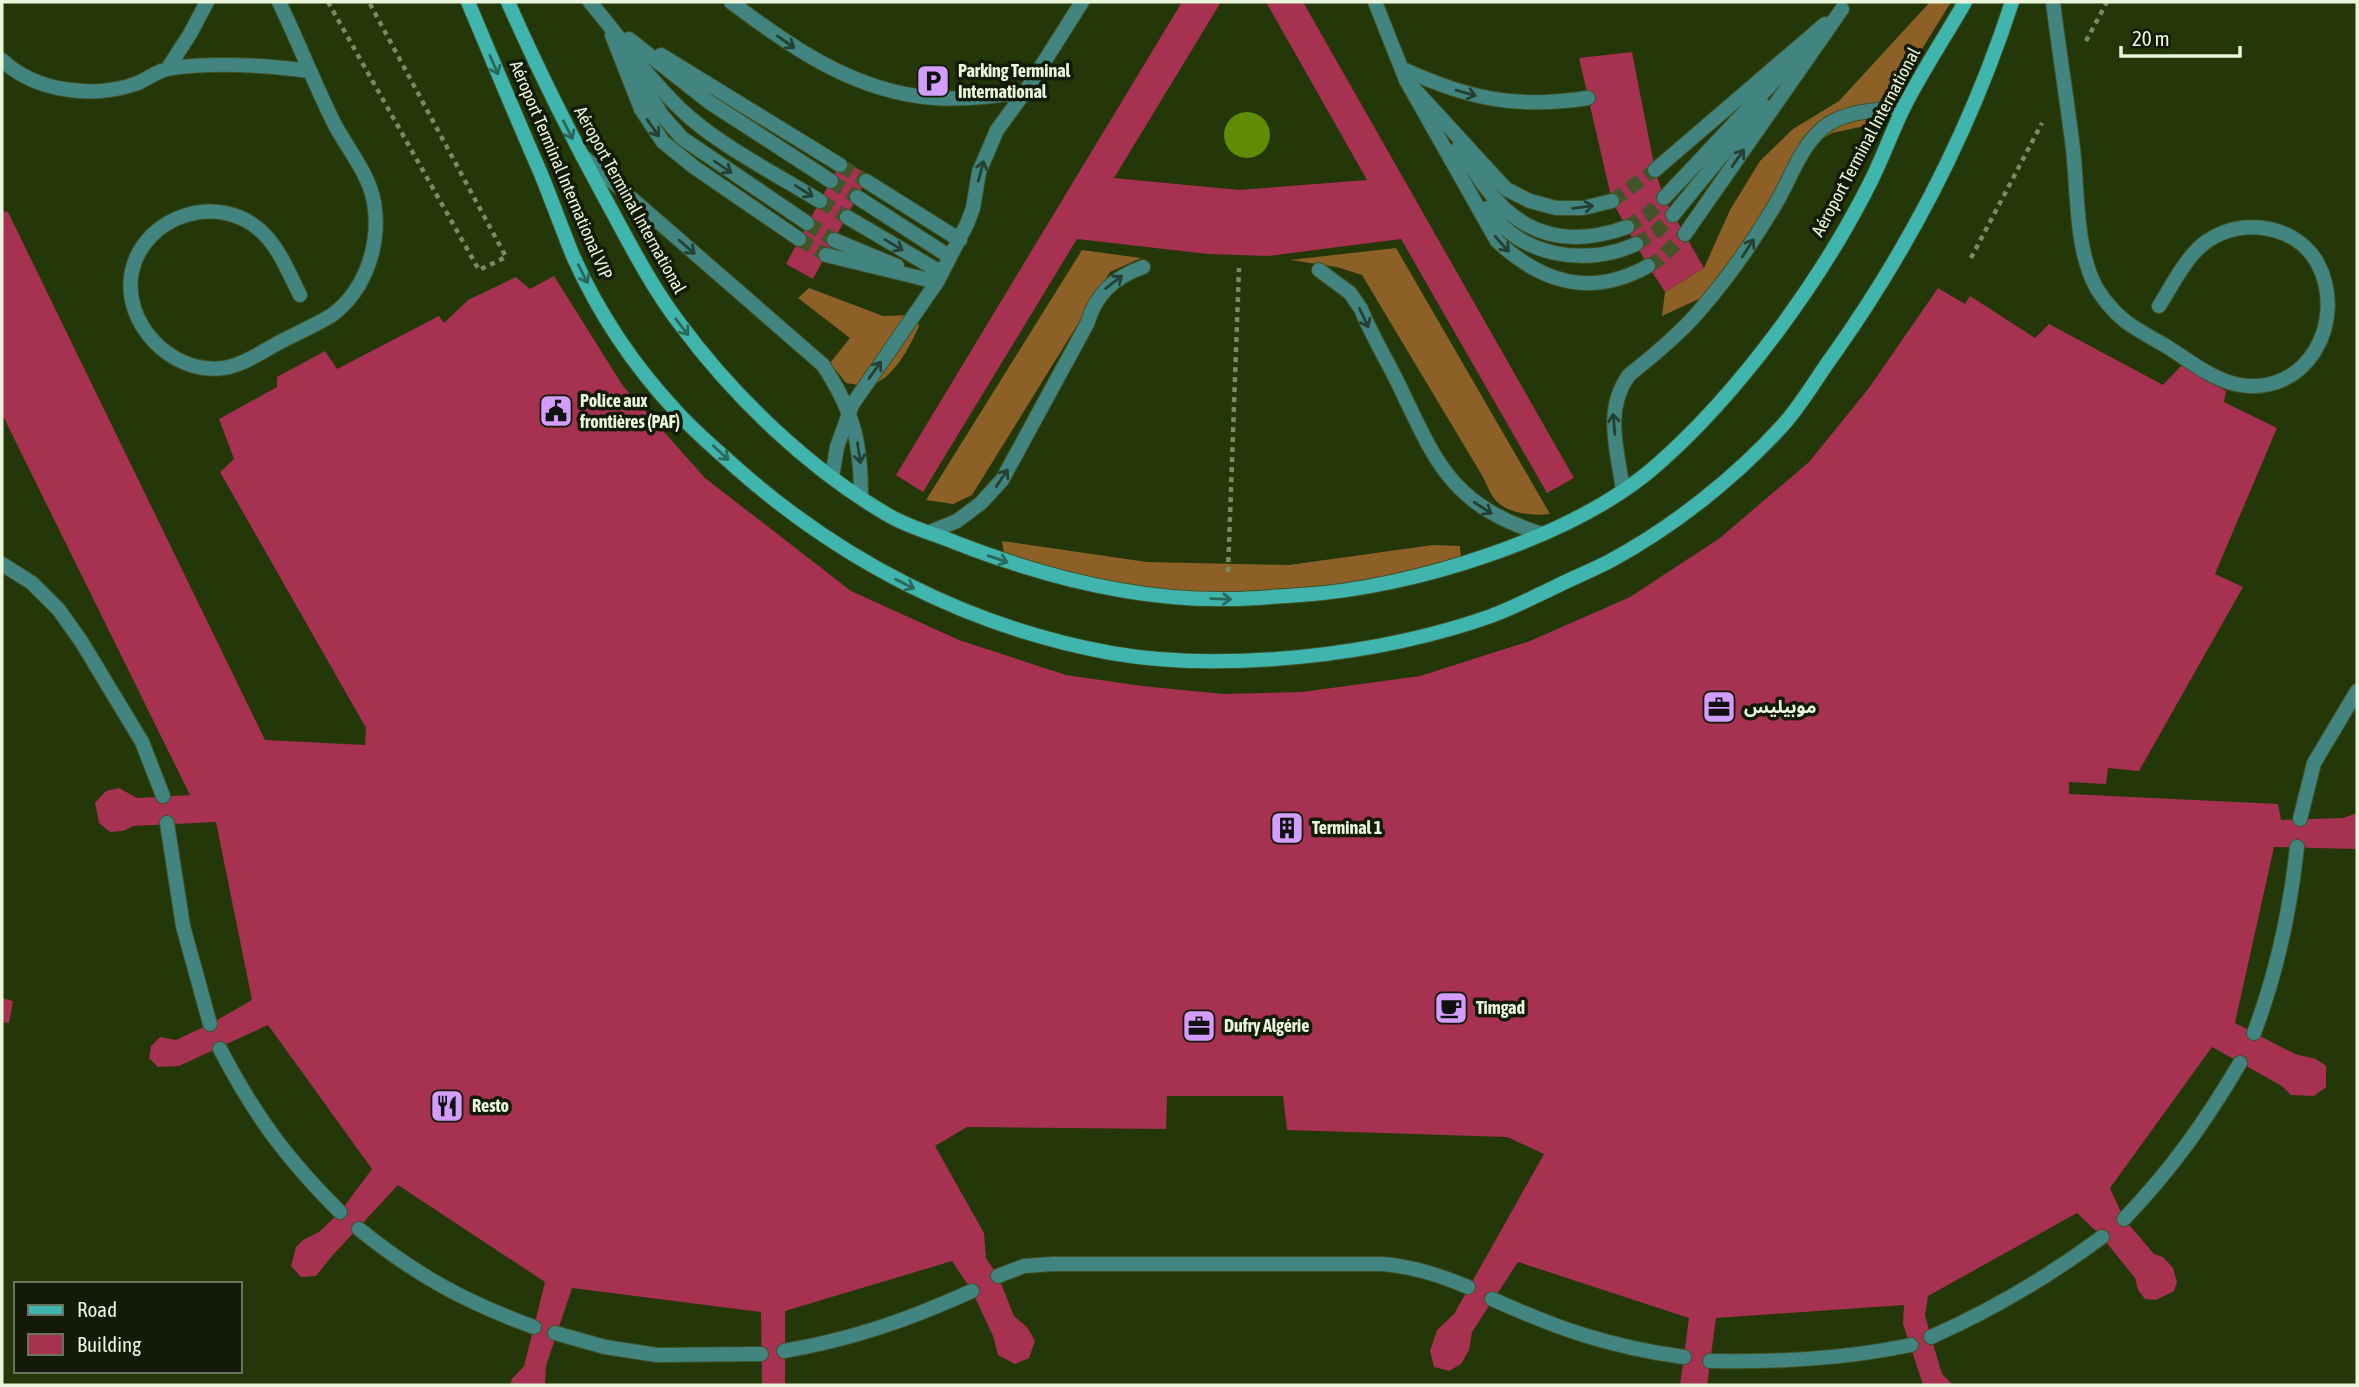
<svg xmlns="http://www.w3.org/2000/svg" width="2359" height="1387" font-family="'Asap Condensed','Noto Sans Arabic',sans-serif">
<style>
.forest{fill:#8d6028}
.water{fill:#5f8c03}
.building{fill:#a63150}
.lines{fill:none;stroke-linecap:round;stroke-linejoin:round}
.street-tunnel{stroke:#425428;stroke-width:14;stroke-dasharray:14 7;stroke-linecap:butt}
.lane-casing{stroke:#405226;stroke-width:16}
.street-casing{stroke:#405226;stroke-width:16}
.secondary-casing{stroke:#405226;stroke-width:16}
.path{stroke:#7a8a65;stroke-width:4.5;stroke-dasharray:5 5;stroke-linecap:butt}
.lane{stroke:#428580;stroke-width:14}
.street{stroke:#428580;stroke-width:14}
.secondary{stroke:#3fb5ae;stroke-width:14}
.oneway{stroke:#234032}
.oneway2{stroke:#29685b}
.labels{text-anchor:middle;stroke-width:7;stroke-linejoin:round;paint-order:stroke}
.poi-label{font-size:18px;font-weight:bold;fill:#e9f6dc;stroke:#131b08;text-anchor:start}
.street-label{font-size:18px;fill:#e9f6dc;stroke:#131b08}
</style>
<rect width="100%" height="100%" fill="#243708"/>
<!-- forest -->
<path class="forest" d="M1930,2H1951L1885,109L1869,125L1832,133L1804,150L1783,179L1714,292L1662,316L1665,292L1704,268L1730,210L1760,161L1793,129L1839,101Z
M1396,248L1550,514C1532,516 1505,514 1493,497C1489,491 1486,483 1483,477L1362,275L1337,267L1290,260Z
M1082,250L1141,258L1110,272L972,495L953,504L926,500Z
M809,288L883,316L914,315L919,326C910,346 893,381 869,385C862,386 853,384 846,383L830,363L850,338L798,298Z
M1002,541L1147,562L1289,565L1433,545L1460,546L1461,559L1386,582L1242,595L1126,589L1004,553Z"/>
<!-- water -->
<path class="water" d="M1224 135a23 23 0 1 1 46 0a23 23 0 1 1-46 0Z"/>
<!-- building -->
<path class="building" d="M1182,2H1221L1114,178L1239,190L1367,180L1266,2H1303L1574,478L1547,493L1401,239L1268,256L1208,254L1077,239L923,492L896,475Z
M1632,52L1655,170L1664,198L1704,268L1665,292L1648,266L1612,201L1579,58Z
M842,160L869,175L813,279L786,264Z
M2,211L8,212L265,740L365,745L366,728L220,472L234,459L219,419L277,387V377L325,351L337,369L439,316L444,323L468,300L516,277L530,289L554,276L623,386L705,478L851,591L959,640L1066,675L1142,686L1223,694L1302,692L1420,676L1530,641L1630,597L1720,538L1809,462L1869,388L1938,288L1965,304L1970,296L2035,338L2049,324L2163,385L2183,364L2226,391L2224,402L2277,428L2215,574L2243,587L2139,771L2108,768L2106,784L2069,782V794L2278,804L2281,820L2343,818L2357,813V849L2274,847L2235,1023L2295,1054L2316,1059L2326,1066V1087L2314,1096L2291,1095L2282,1086L2212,1047L2110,1188L2124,1219L2154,1254L2163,1257L2173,1268L2177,1282L2174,1291L2156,1300L2145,1299L2138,1290L2135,1278L2102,1237L2077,1213L1928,1296L1925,1315L1931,1337L1942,1374L1953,1385H1923L1903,1324L1904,1305L1716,1318L1707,1385H1680L1689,1318L1518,1262L1472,1332L1469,1350L1461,1364L1449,1371L1434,1367L1430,1351L1437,1330L1454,1314L1544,1154L1507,1137L1287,1130L1283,1096H1167L1166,1129L967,1127L935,1146L984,1233L986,1258L998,1276L1014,1316L1027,1327L1035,1341L1029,1358L1015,1364L998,1355L993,1336L972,1291L952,1261L785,1311V1385H762L761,1312L572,1288L546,1366L545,1385H510L512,1379L524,1366L545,1282L398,1185L332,1256L316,1276L301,1277L291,1266L296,1247L303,1240L319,1232L340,1212L372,1169L268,1025L179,1066L158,1067L149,1058L151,1046L160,1037L176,1040L210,1024L252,1000L216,822L133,826L123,831L110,832L99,823L95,803L106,791L119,788L137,798L190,795L2,414Z
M2,998L13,1001L9,1023L2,1022Z"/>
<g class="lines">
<!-- street-tunnel -->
<path class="street-tunnel" d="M840,165L866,181
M831,181L857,197
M820,201L847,217
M1612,201L1655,170
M807,223L834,240
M1627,227L1647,215L1664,198
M799,239L826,255
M1636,244L1657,231L1673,215
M1648,266L1660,259L1685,234"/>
<defs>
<path id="lane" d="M279,2C299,43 315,86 336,127C349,150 369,175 374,202C381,243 366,290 332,315C316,325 297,333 280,342C263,351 242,366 223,368C171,375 121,322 132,271C145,214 220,192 262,232C280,249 289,274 300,295
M2053,2C2059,51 2067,100 2073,149C2078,192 2075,250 2097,289C2104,300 2114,312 2125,321C2137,330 2152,338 2166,346C2187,359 2210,378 2235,384C2306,400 2349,321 2317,262C2292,219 2225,216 2194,253C2180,268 2170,289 2159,306
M2,60C36,92 95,99 138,83C149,78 160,69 172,68C218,62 264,65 310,71
M168,68L190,34L207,2
M1403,69C1469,99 1516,109 1588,98
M584,157L823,365C853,411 861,441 861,497
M1319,270L1350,293L1361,309C1371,334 1385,357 1397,381C1436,462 1450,505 1542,534
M1623,491C1618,451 1603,411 1629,375C1653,356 1680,334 1700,310C1727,279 1751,245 1772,210C1789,184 1798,149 1823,128C1844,110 1878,111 1904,106
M930,532L957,521L981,503L1002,480L1087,324C1096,294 1113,278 1143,267
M2,564L32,583L59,610L81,641L142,742L163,796
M2300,819L2314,763L2357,691
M167,823L183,926L210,1024
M2254,1033C2277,972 2290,912 2297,847
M220,1049C255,1116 286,1158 340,1212
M2124,1219C2172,1169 2205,1122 2240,1063
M359,1229C416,1275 465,1302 534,1327
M998,1276L1024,1266L1053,1264H1383C1414,1267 1439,1275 1468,1287
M1492,1299C1559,1329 1610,1347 1684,1357
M555,1333L605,1347L657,1355L761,1354
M1931,1337C1992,1310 2048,1277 2102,1237
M784,1351C853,1339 908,1320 972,1291
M1710,1361C1779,1362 1844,1359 1911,1345"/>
<path id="street" d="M590,2C622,40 651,83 688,116C723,147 779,176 820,201
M731,2C792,48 855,92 934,98C964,100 995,96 1025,92
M1375,2L1406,80L1506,189L1530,201L1556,208H1583L1612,201
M612,35L641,109L663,142L694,167L799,239
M629,39L709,102L831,181
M661,55L840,165
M631,65L661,114L682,138L807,223
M1406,80L1497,241C1542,283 1591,298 1648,266
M1458,148C1473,168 1487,193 1505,209C1541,242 1583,243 1627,227
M1655,170L1825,24
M866,181L960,240
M857,197L950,257
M1664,198L1807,46
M1488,208C1519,257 1586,267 1636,244
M1673,215L1763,105
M847,217L942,273
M1685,234L1842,9
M834,240L897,266
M826,255L937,282
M832,477L837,447L852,405L937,282L967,224L973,208L979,172L997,130L1025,92L1082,2"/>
<path id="secondary" d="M468,2C492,59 516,117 541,174C552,201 562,229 573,256C598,312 634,366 676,411C693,430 713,447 732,464C839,560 968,627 1111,653C1226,673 1381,655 1491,616C1511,609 1531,598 1551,589C1570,579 1591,571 1610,561C1673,527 1735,478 1783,425C1802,404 1817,377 1834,354C1911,245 1971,128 2012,2
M508,2C538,70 571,136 607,202C630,244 651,286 680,324C734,397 809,469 888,515C908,527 932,533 954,542C1041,576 1136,601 1230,599C1254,599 1278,596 1301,595C1411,588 1575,538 1658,464C1740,392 1822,279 1871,181C1883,157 1892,131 1904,107C1922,71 1945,37 1965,2"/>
</defs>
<!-- lane casing -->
<use href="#lane" class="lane-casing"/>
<!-- street casing -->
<use href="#street" class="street-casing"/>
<!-- secondary casing -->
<use href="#secondary" class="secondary-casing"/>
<!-- path -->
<path class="path" d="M328,2L479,270L506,257L369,2
M2086,41L2107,2
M1971,258L2042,123
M1228,572L1239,268"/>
<!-- lane -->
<use href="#lane" class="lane"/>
<!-- street -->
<use href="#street" class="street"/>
<!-- secondary -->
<use href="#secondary" class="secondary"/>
</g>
<!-- one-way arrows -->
<defs><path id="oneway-shaft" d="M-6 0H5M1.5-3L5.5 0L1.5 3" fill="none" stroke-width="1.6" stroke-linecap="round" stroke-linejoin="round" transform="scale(1.75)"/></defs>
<g class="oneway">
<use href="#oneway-shaft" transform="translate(786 42) rotate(35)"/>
<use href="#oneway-shaft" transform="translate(1466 93) rotate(16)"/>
<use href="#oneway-shaft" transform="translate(653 128) rotate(55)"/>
<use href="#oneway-shaft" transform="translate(1738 158) rotate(-55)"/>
<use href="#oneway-shaft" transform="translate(723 167) rotate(34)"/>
<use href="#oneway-shaft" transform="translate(981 171) rotate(-75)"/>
<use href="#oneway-shaft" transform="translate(804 191) rotate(32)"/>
<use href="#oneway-shaft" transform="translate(1583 207) rotate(-7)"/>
<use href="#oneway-shaft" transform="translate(1502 244) rotate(48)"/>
<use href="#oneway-shaft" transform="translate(894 245) rotate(31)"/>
<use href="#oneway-shaft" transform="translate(687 247) rotate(41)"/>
<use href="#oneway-shaft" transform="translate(1748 248) rotate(-57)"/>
<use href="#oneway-shaft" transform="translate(1114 282) rotate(-38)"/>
<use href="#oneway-shaft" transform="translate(1364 318) rotate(65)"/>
<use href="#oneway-shaft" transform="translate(875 370) rotate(-55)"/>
<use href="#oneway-shaft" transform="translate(1614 424) rotate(-95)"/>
<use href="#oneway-shaft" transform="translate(859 453) rotate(81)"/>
<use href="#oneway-shaft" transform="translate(1002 478) rotate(-56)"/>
<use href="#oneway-shaft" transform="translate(1483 508) rotate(33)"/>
</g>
<g class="oneway2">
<use href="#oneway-shaft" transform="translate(494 65) rotate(67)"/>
<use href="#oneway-shaft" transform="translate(568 130) rotate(63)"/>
<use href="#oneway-shaft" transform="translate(583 274) rotate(63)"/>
<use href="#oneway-shaft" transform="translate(682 327) rotate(53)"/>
<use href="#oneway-shaft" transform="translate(721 453) rotate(43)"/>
<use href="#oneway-shaft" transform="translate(998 559) rotate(19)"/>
<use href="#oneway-shaft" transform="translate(905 584) rotate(27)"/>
<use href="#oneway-shaft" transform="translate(1221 599) rotate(2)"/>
</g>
<!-- icons -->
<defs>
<symbol id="parking-square" viewBox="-11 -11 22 22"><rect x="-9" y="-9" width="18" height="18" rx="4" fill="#d29dfd" stroke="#131b08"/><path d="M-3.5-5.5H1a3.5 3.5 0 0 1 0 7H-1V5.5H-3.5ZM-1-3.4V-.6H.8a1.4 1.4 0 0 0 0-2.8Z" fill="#111"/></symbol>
<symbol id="civic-square" viewBox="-11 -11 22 22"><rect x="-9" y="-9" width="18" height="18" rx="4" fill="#d29dfd" stroke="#131b08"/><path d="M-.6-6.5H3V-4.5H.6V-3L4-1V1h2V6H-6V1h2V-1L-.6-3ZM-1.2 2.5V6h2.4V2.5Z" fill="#111"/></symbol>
<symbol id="office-square" viewBox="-11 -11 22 22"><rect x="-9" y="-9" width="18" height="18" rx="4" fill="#d29dfd" stroke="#131b08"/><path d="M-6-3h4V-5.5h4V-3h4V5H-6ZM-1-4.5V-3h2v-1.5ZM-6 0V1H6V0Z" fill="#111"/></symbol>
<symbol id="building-square" viewBox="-11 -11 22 22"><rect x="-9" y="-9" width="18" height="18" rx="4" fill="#d29dfd" stroke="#131b08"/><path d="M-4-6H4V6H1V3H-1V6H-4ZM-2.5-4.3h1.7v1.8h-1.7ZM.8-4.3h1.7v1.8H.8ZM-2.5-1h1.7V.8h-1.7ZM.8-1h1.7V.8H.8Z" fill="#111"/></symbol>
<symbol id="cafe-square" viewBox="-11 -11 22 22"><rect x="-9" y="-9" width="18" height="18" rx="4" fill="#d29dfd" stroke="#131b08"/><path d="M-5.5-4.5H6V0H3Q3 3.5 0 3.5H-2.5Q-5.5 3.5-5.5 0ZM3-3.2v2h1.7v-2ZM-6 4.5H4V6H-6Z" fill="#111"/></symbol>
<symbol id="restaurant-square" viewBox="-11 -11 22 22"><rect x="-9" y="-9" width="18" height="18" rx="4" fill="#d29dfd" stroke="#131b08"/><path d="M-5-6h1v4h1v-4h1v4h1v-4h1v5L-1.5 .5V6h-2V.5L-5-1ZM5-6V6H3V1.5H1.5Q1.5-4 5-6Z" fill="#111"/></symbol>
</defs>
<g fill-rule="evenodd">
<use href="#parking-square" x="914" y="62" width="38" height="38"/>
<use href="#civic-square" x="537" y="392" width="38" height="38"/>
<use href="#office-square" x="1700" y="688" width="38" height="38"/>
<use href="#building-square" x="1268" y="809" width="38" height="38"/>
<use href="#cafe-square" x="1432" y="989" width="38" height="38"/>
<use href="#office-square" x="1180" y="1007" width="38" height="38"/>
<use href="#restaurant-square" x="428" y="1087" width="38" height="38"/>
</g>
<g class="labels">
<!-- poi labels -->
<g class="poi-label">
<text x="958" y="77">Parking Terminal<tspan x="958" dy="21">International</tspan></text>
<text x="580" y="407">Police aux<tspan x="580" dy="21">frontières (PAF)</tspan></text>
<text x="1744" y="713">موبيليس</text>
<text x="1312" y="834">Terminal 1</text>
<text x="1476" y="1014">Timgad</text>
<text x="1224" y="1032">Dufry Algérie</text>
<text x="472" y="1112">Resto</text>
</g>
<!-- street labels -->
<g class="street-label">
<text transform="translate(1866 142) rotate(-62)" y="6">Aéroport Terminal International</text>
<text transform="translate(561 170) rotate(67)" y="6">Aéroport Terminal International VIP</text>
<text transform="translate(630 200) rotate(61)" y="6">Aéroport Terminal International</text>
</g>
</g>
<!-- border -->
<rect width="2359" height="1387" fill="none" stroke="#e9f6dc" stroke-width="7"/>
<!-- legend -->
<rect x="14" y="1282" width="228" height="91" fill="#131b08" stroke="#69735d" stroke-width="2"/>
<rect x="28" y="1305" width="35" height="10" fill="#3fb5ae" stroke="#69735d" stroke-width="2"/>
<text x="77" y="1317" font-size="21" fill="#e9f6dc">Road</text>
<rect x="28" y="1334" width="35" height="21" fill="#a63150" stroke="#69735d" stroke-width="2"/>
<text x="77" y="1352" font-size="21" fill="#e9f6dc">Building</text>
<!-- scale -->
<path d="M2121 46v10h119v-10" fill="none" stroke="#e9f6dc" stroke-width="3.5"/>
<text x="2132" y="46" font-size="21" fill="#e9f6dc" stroke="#131b08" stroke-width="5" paint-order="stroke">20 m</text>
</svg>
